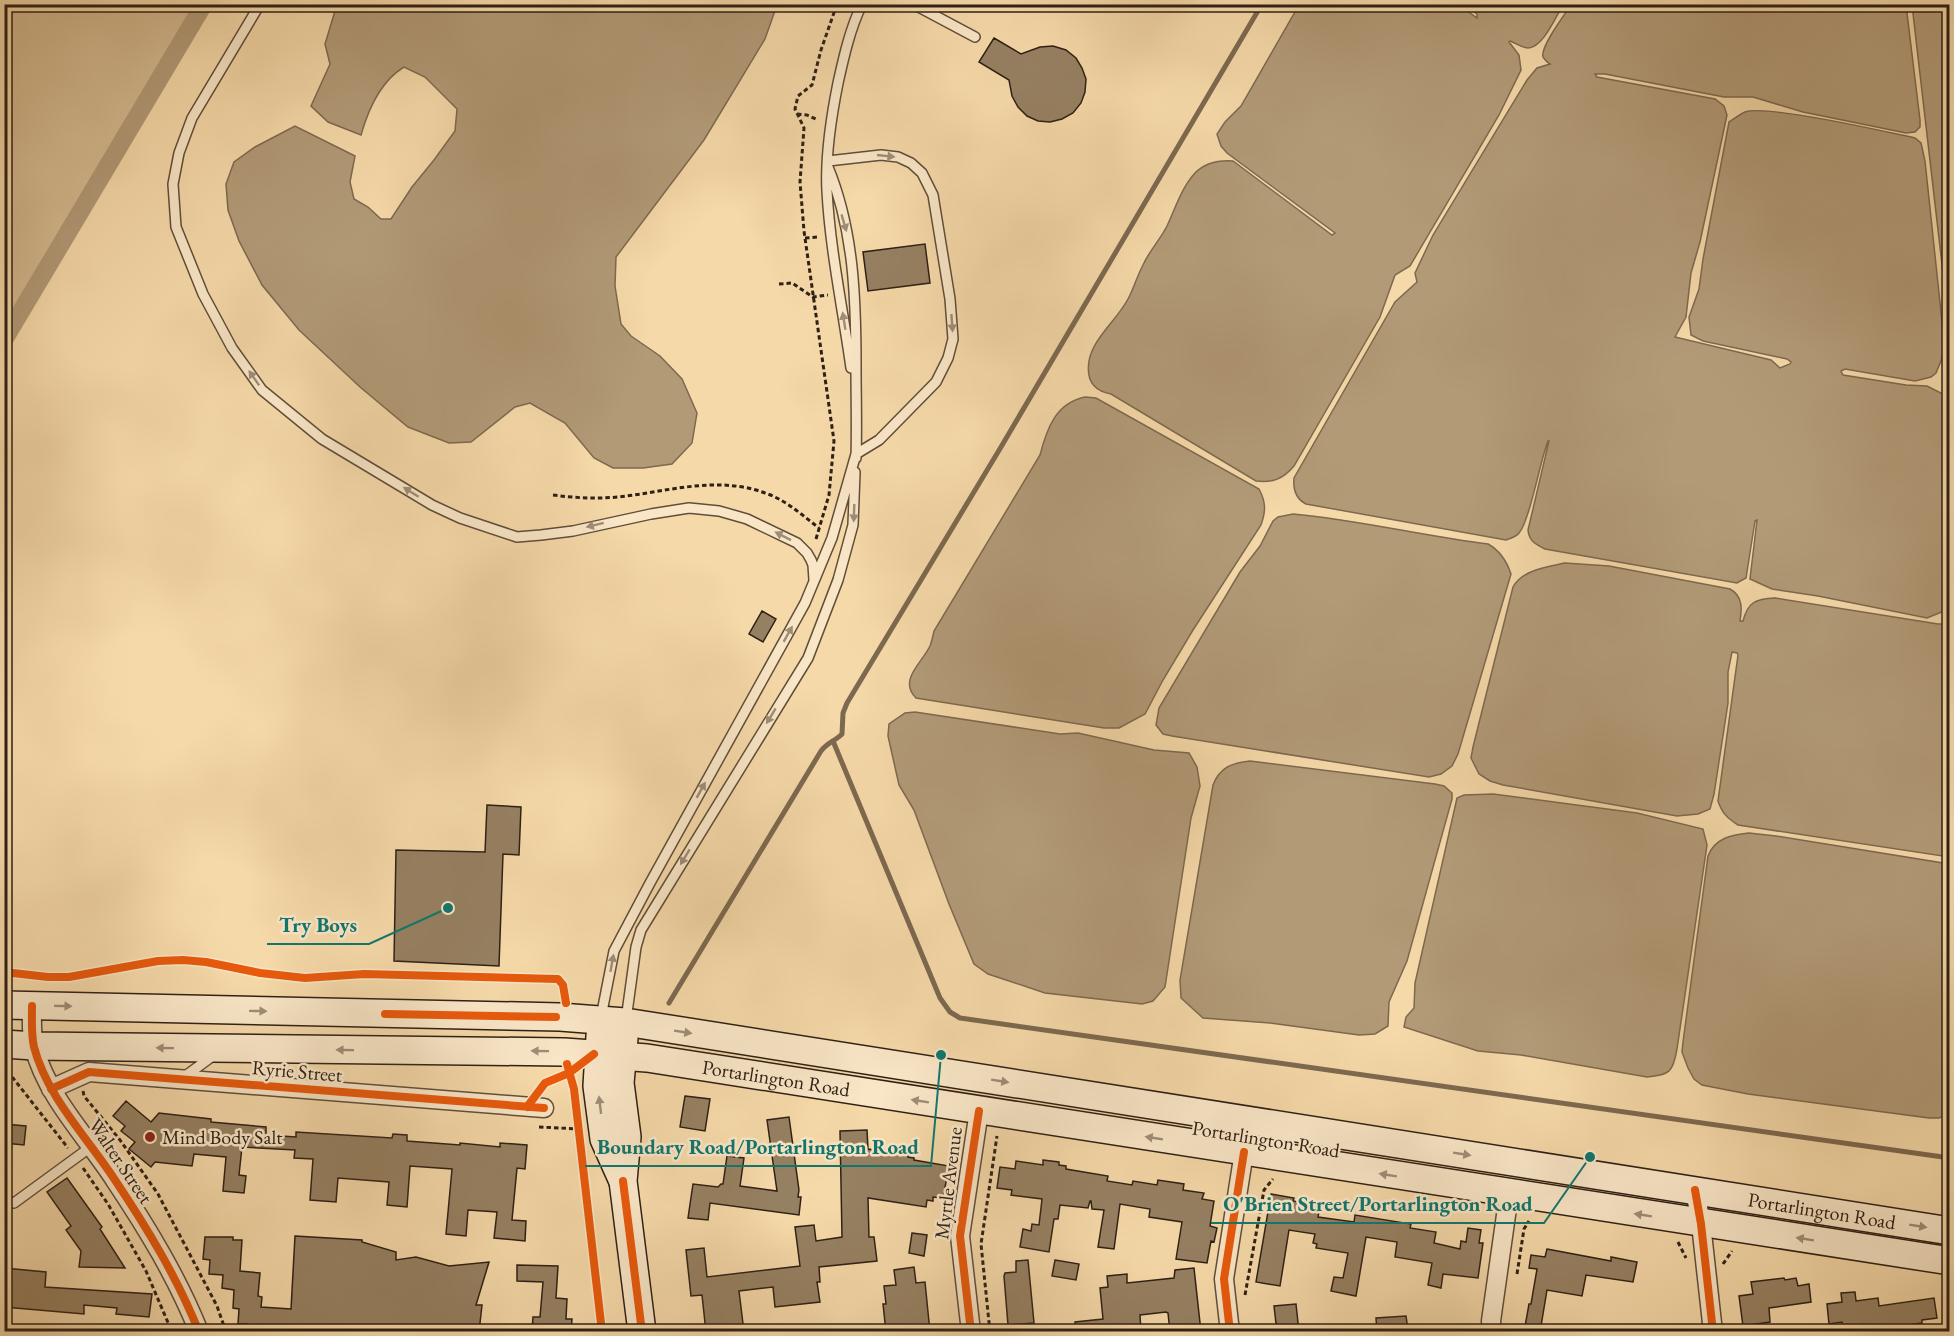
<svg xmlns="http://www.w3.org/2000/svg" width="1954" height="1336" font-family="'EB Garamond',serif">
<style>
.green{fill:#d4ba90;stroke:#816d52;stroke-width:1.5}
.water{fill:#b29a77;stroke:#7d6950;stroke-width:1.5}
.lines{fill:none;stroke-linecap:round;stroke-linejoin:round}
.stream{stroke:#7d6950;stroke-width:5}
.canal{stroke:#b29a77;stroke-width:18}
.building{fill:#968062;stroke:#2e2015;stroke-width:1.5}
.service-casing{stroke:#604e3a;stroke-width:12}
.minor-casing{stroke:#604e3a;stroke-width:21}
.secondary-casing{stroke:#2e2015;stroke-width:30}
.path{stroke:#2e2015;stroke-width:3;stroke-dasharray:4.5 3;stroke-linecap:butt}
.service{stroke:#f9e6c7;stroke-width:9}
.minor{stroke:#f9e6c7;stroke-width:18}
.secondary{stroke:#f9e6c7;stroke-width:27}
.cycleway-casing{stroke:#f9e6c7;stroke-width:11}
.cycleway{stroke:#e8590c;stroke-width:8}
.oneway{fill:#9e8d77}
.poi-dot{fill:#8f2418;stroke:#f9e6c7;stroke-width:2}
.labels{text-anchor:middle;stroke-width:5;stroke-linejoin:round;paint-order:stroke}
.street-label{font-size:20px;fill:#2e2015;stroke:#f9e6c7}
.poi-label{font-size:20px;fill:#2e2015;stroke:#f9e6c7;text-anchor:start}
.leader{fill:none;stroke:#0f766e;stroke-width:2}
.callout-dot{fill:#0f766e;stroke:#f9e6c7;stroke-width:2}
.callout-label{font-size:21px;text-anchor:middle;font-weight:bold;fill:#0f766e;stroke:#f9e6c7;stroke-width:5;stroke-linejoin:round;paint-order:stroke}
</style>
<rect width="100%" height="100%" fill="#f6d9a9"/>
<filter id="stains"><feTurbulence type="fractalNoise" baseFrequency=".00333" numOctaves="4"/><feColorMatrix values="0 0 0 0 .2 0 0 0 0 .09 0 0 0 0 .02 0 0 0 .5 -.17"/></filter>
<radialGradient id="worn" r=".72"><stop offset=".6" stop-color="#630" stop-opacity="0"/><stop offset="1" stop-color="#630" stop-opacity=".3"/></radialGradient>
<!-- green -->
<path class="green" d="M5,4L197,5L5,324L4,5Z"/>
<!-- water -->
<path class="water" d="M341,5H777L765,39L704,140L616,257L615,286L621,324L631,336L660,356L682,379L697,413L692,443L672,464L643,468H613L594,458L565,423L530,403L515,407L471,442L449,443L408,427L360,387L299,330L262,285L239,241L228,210L226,184L234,162L255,147L295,126L355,156L350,182L354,199L368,207L381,219H391L412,187L434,160L455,131L457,109L425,77L404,67C381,81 368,110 361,135L328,122L311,106L330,64L325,44L335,11Z
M1299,5H1459L1477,18V14L1464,5H1563C1556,16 1543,48 1528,48C1522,48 1516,43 1510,41L1509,42L1519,55L1521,70L1499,115L1410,266L1395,275L1380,317L1294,466C1283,479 1273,483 1256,481L1111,394C1093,391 1086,380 1089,361C1093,338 1117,320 1128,299C1134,288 1137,276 1143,265C1149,251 1160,240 1167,226C1175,209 1182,187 1195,173C1206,162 1219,160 1233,161L1332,235L1335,233L1227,153L1221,146L1217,134L1225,122L1241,106Z
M1571,5H1906L1920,120V127L1915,132L1906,133L1803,112L1753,97H1724L1605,74H1595L1597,77L1715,99L1724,106L1727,115L1700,242L1691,273L1686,317L1675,337L1771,360L1780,368L1790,364L1791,362L1787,359L1703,341L1691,335L1689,317L1699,289L1703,259L1729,122C1734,119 1740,114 1745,112C1766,104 1887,132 1915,138L1921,143L1925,161L1943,331V356L1936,373L1931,377L1915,381L1845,369L1841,371L1843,375L1906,385L1927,386L1947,396L1950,402V606L1944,611L1927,618L1818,596L1772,589L1750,579L1757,520L1755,521L1746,578L1737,583L1545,549C1535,544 1529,541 1528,530L1549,441H1548C1540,461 1530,520 1519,533C1516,537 1511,538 1506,540L1306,504C1296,499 1293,489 1294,478L1395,302L1417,282L1415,273L1433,235L1527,80L1537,68L1550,64C1548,63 1544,59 1543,57C1540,47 1565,14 1571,5Z
M1912,5H1949V325Z
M1085,397L1096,398L1259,489C1266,502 1266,511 1261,525L1193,630L1163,680L1145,714L1119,728H1104L916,698C898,680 922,663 930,646C932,641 933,636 934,631L1040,455C1047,428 1056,403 1085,397Z
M1293,514C1359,520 1423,536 1488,544C1499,550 1507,562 1511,574L1458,754L1452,766L1441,774L1429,777L1172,736L1163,734L1156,725L1159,708L1240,572L1260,546L1273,521L1278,517Z
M1565,563L1609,566L1730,589C1743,596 1742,609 1740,621H1743C1748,602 1755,599 1775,598L1938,624H1949V857L1738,825C1727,818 1722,813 1718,801L1738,655L1737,653L1732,652L1728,672V703L1714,794L1710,809L1698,814L1677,816L1503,785L1490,781L1479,774L1471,758L1473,747L1513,587C1522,570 1547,567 1565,563Z
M915,712L1060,734L1078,733L1154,750L1189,753L1197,767L1200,786L1191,818L1165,987L1153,1001L1142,1004L1045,993L988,974L974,964L949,904L914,810L899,785L888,736L889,724L905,713Z
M1250,761L1435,784L1444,786L1452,793V799L1407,961L1389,1002L1388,1026L1375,1034L1359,1035L1270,1023L1203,1018L1181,998L1180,980L1213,785C1220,767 1232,763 1250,761Z
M1493,794L1637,813L1703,829L1707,845L1677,1049C1673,1072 1670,1075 1647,1077L1521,1055L1478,1051L1404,1027L1406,1017L1414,1008L1415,983L1457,798L1464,795Z
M1749,833L1776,836L1949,864L1948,1114L1939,1118H1929L1748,1094L1702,1085L1694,1079L1688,1068L1682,1052L1683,1042L1708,856C1715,838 1731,835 1749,833Z"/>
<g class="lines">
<!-- stream -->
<path class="stream" d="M833,741L940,998L950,1012L960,1018L1950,1158
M669,1003L821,751C827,743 835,741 842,734L843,713L847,703L1001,447L1262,4"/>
<!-- canal -->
<path class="canal" d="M4,340L204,4"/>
</g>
<!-- building -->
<path class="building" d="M994,38L1021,54L1040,47L1053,46L1066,50L1076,58L1082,68L1086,79L1085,92L1081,103L1073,113L1062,119L1050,122L1038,121L1027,116L1018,107L1012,96L1009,80L979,62Z
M925,244L930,283L868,291L863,252Z
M762,611L776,619L763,642L749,634Z
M487,805L521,807L519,855L503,854L499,966L394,961L396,850L485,852Z
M685,1096L710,1099L705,1131L680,1127Z
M126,1101L151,1122L159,1113L211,1119V1122L266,1127V1135L296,1137V1132L392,1138L393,1134L407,1135V1141L460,1145V1143L500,1147V1143L527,1145L525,1169L517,1168L512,1220L526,1221L525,1241L494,1238L497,1212L468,1210L466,1236L446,1234L452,1169L410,1166L407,1207L387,1205L389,1182L338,1178L336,1202L310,1200L313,1159L294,1158L295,1150L242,1147L239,1175L246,1176L244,1193L223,1191L226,1157L194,1154L192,1166L155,1162L151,1167L129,1149L135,1142L121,1131L125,1126L113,1116Z
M789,1117L799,1190L798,1197H801L799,1215L710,1203L708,1220L688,1218L693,1184L718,1187L721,1184H723L727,1156L744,1158L740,1186L777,1191L767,1120Z
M4,1124L26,1126L24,1145L4,1143Z
M867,1130L868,1149L908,1155V1157L914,1158V1160L949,1166L943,1198L933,1197V1201L927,1200L926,1207L868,1198L869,1237H874L877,1261L819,1267L820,1282H817L820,1302L775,1307L773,1287L739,1291L744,1332H706L702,1295L691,1296L686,1250L704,1248L707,1277L800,1266L795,1227L814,1225L816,1241L842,1237L840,1131Z
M1043,1160L1059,1162V1165L1066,1166V1169L1108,1176L1107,1181L1132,1185L1133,1181L1157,1185L1158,1180L1184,1184L1183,1190L1204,1193L1202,1199L1214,1201L1210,1226L1217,1228L1214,1242L1211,1241L1207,1263L1176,1259L1182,1222L1149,1217L1150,1209L1120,1204L1114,1249L1098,1247L1104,1210L1092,1209L1091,1201H1090L1088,1208L1060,1205L1058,1219H1054L1049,1252L1020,1247L1023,1229L1031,1231L1032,1224L1039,1225L1042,1199L1011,1195L1012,1190L997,1188L1000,1167L1015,1169L1016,1161L1043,1165Z
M67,1178L102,1227L100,1229L125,1268L79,1267L81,1251L66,1230L71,1226L47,1192Z
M1271,1194L1294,1198L1293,1201L1320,1206L1318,1217L1354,1222L1355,1215L1411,1224L1410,1228L1436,1232L1434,1243L1460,1249L1461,1241L1466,1242L1468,1228L1481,1230L1479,1243H1483L1478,1278L1443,1274L1441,1288L1428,1285L1432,1263L1395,1257L1397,1242L1366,1237L1356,1296L1331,1291L1334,1277L1343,1278L1348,1253L1316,1248L1317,1244L1313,1243L1315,1234L1289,1230L1280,1286L1256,1282Z
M912,1233L927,1235L924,1256L909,1253Z
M295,1236L362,1240V1242L396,1252V1260L416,1257L449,1266L489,1262L476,1305H482L479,1332H246L247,1324H238L239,1309L233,1308L234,1290L222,1288L223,1275L209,1274L210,1260L203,1259L205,1237H233V1240H242L240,1271L260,1273L258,1296L262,1297L261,1307L291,1309Z
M1547,1249L1611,1261V1257L1637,1262L1633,1282L1586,1275L1582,1296L1547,1290L1540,1332H1524L1529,1304H1531L1537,1269L1529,1268L1531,1255L1545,1257Z
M1028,1260L1034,1323L1008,1325L1004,1276L1005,1273L1016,1272V1261Z
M1055,1260L1079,1264L1076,1280L1052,1276Z
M517,1265L558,1266L556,1298L567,1299L566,1319H572L571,1332L532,1330L533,1317H540L543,1282L517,1281Z
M914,1267L916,1283L925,1282L930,1332H886L883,1304H886L884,1286L896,1285L894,1270Z
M4,1268L46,1272L45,1287L152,1294L149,1317L116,1314L117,1308L84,1305V1314L4,1307Z
M1194,1268L1201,1332H1170L1168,1313L1166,1312L1140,1315L1141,1332H1075V1322L1103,1319L1100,1288L1108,1287L1107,1276L1127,1274V1283L1174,1278L1175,1270Z
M1784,1278L1785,1280L1796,1278L1798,1286L1809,1284L1811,1302L1769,1308L1770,1322L1743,1326L1739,1296L1753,1294L1751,1282Z
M1855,1292L1856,1301L1878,1298L1879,1306L1934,1298L1937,1318L1922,1320V1323L1869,1330V1328L1843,1331L1842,1322L1829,1324L1827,1304L1842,1302L1841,1293Z
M1296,1304L1299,1332H1277L1274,1306Z
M1406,1316L1408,1330L1377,1332L1376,1318Z"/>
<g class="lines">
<defs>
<path id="service" d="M260,4L192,118L179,153L173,184L176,227L203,294L232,348L262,390L322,439L432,505L460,518L517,537L541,535L573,531L651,514L689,508L719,511L747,519L797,543L807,553L811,560L813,565L814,580
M913,4L975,37
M828,167C854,230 856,299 856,366C856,397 857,428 856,458
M851,368C843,310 830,249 827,191C825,155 831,118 838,83C844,56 850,29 862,4
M601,1017L614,951L650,883L805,603L832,538L856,454L879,440L936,382L948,358L953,339L950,299L933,195L922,173L911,163L898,157L881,155L828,161
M626,1020L636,947L641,930L808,658L838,580L853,525L855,472
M184,1077L214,1055
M4,1202L14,1203L92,1146"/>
<path id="minor" d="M32,1006C32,1019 31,1034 34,1047C47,1097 87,1137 115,1180C147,1228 177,1277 199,1332
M51,1089L89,1072L544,1108
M1695,1190L1701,1224L1713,1332
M971,1332L960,1236L979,1111
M1230,1332L1224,1279L1244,1152
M1492,1332L1491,1321L1509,1194"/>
<g id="secondary">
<path id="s1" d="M4,1005L560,1017L625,1022L1950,1231"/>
<path d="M600,1036L597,1086L604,1139L622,1179"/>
<path d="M624,1038L620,1083L627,1137L623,1181L642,1332"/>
<path id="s2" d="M4,1044L34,1046L564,1052L647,1058L1950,1261"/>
</g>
</defs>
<!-- service casing -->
<use href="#service" class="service-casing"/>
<!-- minor casing -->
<use href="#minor" class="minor-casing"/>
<!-- secondary casing -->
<use href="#secondary" class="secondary-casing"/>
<!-- path -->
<path class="path" d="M797,114L807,115L818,120
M805,238L818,237
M779,284L792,283L813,297L828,295
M553,495C575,498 596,499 618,497C667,492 716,475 765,493C786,500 802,515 819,528
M816,539L829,495L834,441L804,231L800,182L804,128L795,109L798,96L812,85L821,50L837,4
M4,1078H13L68,1148
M83,1091L84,1096L120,1140L158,1194L217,1306L226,1332
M539,1127L579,1129
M83,1168L108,1204L146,1271L172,1332
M1678,1242L1686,1258
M1723,1264L1732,1251
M1517,1274L1524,1229L1529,1221
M1944,1285L1947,1291L1950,1309
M1245,1295L1264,1190L1273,1179
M4,1329L36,1332
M990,1332L981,1244L997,1136"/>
<!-- service -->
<use href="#service" class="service"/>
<!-- minor -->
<use href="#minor" class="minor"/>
<!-- secondary -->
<use href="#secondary" class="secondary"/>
<defs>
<path id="cycleway" d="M4,972L48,977H69L158,961L183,960L206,962L260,973L305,978L364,974L558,979L563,985L566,1003
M32,1006C32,1019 31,1034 34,1047C47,1097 87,1137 115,1180C147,1228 177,1277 199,1332
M385,1014L556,1017
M567,1064L574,1089L602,1332
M51,1089L89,1072L544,1108
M527,1107L545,1083L569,1073L594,1054
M623,1181L642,1332
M1695,1190L1701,1224L1713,1332
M971,1332L960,1236L979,1111
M1230,1332L1224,1279L1244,1152"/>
</defs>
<!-- cycleway casing -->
<use href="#cycleway" class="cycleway-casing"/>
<!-- cycleway -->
<use href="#cycleway" class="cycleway"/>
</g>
<!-- one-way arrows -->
<defs><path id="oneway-solid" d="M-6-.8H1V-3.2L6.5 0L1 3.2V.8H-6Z" transform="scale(1.5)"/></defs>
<g class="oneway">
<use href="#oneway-solid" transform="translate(886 156) rotate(6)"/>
<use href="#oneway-solid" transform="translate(844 223) rotate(74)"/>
<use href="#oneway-solid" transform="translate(844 321) rotate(-99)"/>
<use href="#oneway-solid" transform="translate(952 323) rotate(86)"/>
<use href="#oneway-solid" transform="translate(254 378) rotate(-125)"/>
<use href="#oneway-solid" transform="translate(411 492) rotate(-148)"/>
<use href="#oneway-solid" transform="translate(854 513) rotate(92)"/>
<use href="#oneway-solid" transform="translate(595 525) rotate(166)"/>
<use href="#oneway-solid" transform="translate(783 536) rotate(-153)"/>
<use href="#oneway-solid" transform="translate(788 634) rotate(-61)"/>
<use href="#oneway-solid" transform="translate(771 716) rotate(121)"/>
<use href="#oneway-solid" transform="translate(701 790) rotate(-61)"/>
<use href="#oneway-solid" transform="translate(685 857) rotate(121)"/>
<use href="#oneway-solid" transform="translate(612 963) rotate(-80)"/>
<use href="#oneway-solid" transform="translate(63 1006) rotate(1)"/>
<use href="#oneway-solid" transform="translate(258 1011) rotate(1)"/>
<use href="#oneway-solid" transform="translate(683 1032) rotate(9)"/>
<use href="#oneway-solid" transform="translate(165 1048) rotate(-179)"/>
<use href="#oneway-solid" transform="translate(345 1050) rotate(-179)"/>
<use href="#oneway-solid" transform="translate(540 1051) rotate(-179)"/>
<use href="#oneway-solid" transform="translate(1000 1081) rotate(9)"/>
<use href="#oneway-solid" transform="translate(920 1101) rotate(-171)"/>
<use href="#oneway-solid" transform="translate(600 1105) rotate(-97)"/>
<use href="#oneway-solid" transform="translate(1154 1138) rotate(-171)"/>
<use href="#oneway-solid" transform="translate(1462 1154) rotate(9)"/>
<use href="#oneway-solid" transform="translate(1388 1175) rotate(-171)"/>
<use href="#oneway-solid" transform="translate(1643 1215) rotate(-171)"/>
<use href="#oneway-solid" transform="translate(1918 1226) rotate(9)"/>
<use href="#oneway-solid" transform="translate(1805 1239) rotate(-171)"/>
</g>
<!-- markers -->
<circle class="poi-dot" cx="150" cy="1137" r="6"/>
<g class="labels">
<!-- street labels -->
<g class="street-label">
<text transform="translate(297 1071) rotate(5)" y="7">Ryrie Street</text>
<text dy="7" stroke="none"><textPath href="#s2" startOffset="774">Portarlington Road</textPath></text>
<text transform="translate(1266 1139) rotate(9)" y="7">Portarlington Road</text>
<text transform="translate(121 1161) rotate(56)" y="7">Walter Street</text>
<text transform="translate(948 1183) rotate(-83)" y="7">Myrtle Avenue</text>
<text dy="7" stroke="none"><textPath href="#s1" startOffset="1833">Portarlington Road</textPath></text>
</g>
<!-- poi labels -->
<g class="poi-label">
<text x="162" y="1144">Mind Body Salt</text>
</g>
</g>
<!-- callouts -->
<path class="leader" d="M448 908L369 944H267M941 1055L931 1166H585M1590 1157L1544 1223H1211"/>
<g class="callout-dot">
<circle cx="448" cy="908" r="6"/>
<circle cx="941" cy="1055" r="6"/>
<circle cx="1590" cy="1157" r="6"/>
</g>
<g class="callout-label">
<text x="318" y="932">Try Boys</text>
<text x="758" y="1154">Boundary Road/Portarlington Road</text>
<text x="1378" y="1211">O'Brien Street/Portarlington Road</text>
</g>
<!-- margin -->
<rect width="1954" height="1336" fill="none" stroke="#f6d9a9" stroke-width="24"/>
<rect x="6" y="6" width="1942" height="1324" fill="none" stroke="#2e2015" stroke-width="3"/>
<rect x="12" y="12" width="1930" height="1312" fill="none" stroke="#2e2015" stroke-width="1.5"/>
<rect width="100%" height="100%" filter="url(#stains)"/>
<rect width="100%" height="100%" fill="url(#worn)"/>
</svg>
